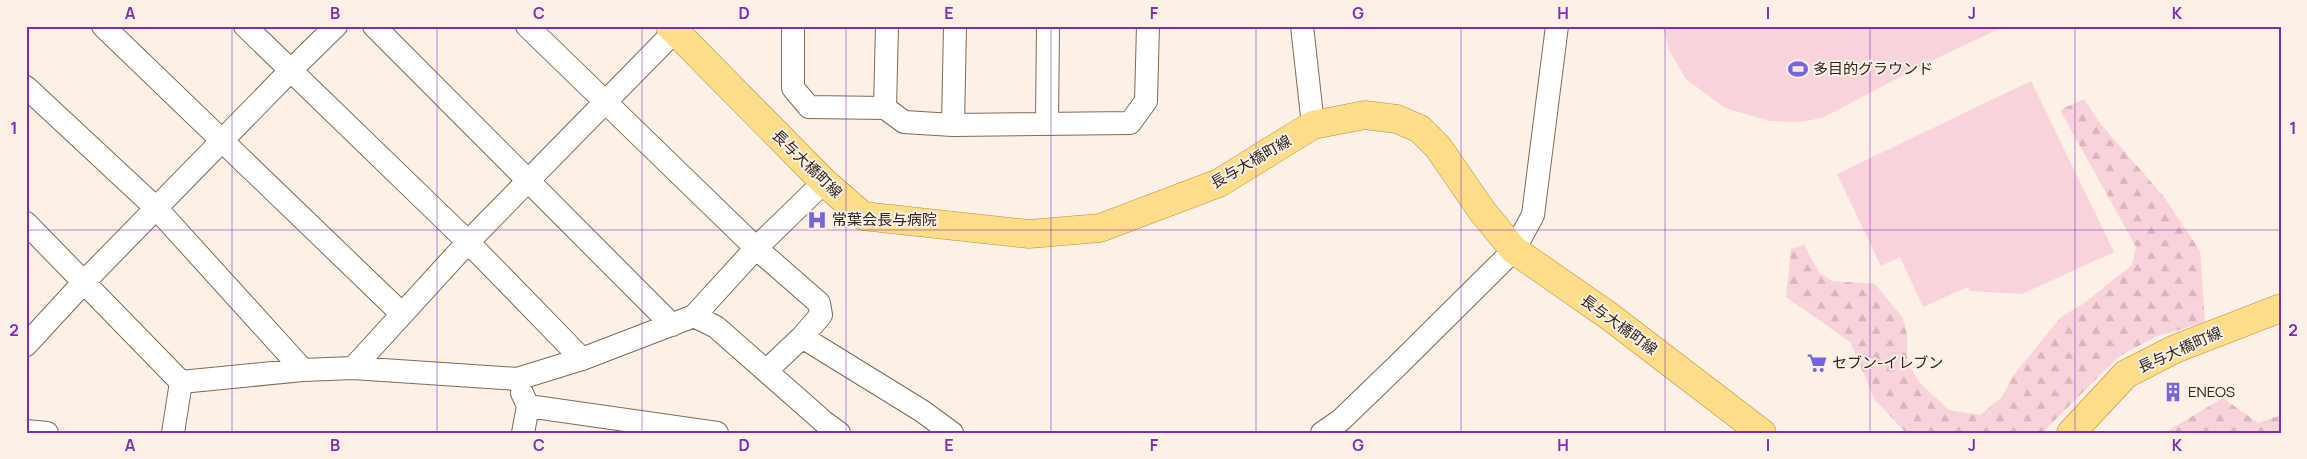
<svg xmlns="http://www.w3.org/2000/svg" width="2307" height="459" font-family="Manrope,'Noto Sans JP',sans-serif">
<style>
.green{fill:#f9d3db}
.forest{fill:url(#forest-firs)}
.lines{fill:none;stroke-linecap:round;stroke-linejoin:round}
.minor-casing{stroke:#826855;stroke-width:24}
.major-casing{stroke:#b58d30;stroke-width:29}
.minor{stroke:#fff;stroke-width:22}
.major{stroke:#fedd8a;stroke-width:28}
.grid{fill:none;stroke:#7b2cbf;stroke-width:1;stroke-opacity:0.55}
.labels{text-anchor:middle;stroke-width:4;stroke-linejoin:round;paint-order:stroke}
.poi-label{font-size:15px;fill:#2e241b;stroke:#fcf0e7;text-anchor:start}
.street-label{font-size:15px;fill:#2e241b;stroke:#fcf0e7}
.neatline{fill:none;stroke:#7b2cbf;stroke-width:2}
.grid-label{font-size:16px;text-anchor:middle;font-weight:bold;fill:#7b2cbf}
</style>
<defs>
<pattern id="forest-firs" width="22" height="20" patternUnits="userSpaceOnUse" patternTransform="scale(1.25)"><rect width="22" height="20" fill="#f9d3db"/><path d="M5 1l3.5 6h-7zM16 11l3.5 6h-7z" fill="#d6b5bb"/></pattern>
</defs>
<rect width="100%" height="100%" fill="#fcf0e7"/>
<!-- green -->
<path class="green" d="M1663,26H2005L1933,60L1822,118L1800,122L1770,121L1725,108L1686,79L1669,50Z
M2031,81L2114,252L2022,294L1970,291L1968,287L1923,307L1900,257L1881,266L1837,174Z"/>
<!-- forest -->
<path class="forest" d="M2084,99L2099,122L2164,197L2200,251L2205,322L2155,337L2118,357L2042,433H1906L1875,400L1850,342L1786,297L1791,249L1804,245L1820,274L1833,281L1875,284L1903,318L1907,335V362L1921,384L1949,410L1980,415L2002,397L2013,376L2060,318L2084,303L2132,265L2136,247L2060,110Z
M2223,398L2258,423L2281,415V433H2164Z"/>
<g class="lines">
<defs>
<path id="minor" d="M103,26L402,314
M245,26L468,242L582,359
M374,26L672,325
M527,26L756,248L819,303L821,315L802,337
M793,26V88L809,107L885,108L904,122L953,125L1130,123L1146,101L1148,26
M1302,26L1313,125
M26,87L157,209L303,370
M885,108L887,26
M1047,123L1048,26
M953,125L955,26
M26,223L181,382
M694,316L716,327L824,422L839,433
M26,345L84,282L291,70L336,26
M353,368L468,242L675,31
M766,371L802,337L922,411L952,433
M522,393L528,406L523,433
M528,406L717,433
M26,431L47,433
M173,433L181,382L303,370L353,368L517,379L582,359L694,316L756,248L824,182
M1322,433L1341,420L1400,363L1514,250L1533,215L1557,26"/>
<path id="major" d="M670,26L824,182L863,216L1029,234L1100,228L1219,183L1313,125L1365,115L1397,119L1420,129L1438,147L1482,211L1514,250L1609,316L1762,433
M2071,433L2126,374L2175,349L2281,308"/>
</defs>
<!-- minor casing -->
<use href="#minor" class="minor-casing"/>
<!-- major casing -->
<use href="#major" class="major-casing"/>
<!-- minor -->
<use href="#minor" class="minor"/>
<!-- major -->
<use href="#major" class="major"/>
</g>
<!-- grid -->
<path class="grid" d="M232,26V433M437,26V433M642,26V433M846,26V433M1051,26V433M1256,26V433M1461,26V433M1665,26V433M1870,26V433M2075,26V433M26,230H2281"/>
<!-- icons -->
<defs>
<symbol id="stadium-bare" viewBox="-9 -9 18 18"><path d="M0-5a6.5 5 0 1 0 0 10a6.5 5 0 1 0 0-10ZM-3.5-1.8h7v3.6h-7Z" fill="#7265df" stroke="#fcf0e7" stroke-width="2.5" paint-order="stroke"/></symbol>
<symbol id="hospital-bare" viewBox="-9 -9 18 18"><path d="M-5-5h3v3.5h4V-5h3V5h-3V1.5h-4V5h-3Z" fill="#7265df" stroke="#fcf0e7" stroke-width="2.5" paint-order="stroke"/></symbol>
<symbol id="supermarket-bare" viewBox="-9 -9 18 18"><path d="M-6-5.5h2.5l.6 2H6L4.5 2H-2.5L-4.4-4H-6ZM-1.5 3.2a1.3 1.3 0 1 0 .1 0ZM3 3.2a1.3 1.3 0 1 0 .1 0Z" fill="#7265df" stroke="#fcf0e7" stroke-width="2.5" paint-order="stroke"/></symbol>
<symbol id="building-bare" viewBox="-9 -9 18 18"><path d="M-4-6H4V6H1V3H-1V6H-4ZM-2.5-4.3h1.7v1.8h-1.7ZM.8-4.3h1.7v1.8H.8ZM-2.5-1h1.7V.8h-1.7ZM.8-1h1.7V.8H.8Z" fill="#7265df" stroke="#fcf0e7" stroke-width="2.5" paint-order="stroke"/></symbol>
</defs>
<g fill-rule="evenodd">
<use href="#stadium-bare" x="1784" y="55" width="28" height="28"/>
<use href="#hospital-bare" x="803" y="206" width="28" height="28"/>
<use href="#supermarket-bare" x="1803" y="349" width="28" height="28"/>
<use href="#building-bare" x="2159" y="378" width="28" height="28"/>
</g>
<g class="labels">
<!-- poi labels -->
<g class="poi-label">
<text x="1813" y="74">多目的グラウンド</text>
<text x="832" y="225">常葉会長与病院</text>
<text x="1832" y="368">セブン-イレブン</text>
<text x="2188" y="397">ENEOS</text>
</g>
<!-- street labels -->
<g class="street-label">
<text transform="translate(1251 162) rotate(-30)" y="5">長与大橋町線</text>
<text transform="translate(807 164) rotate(44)" y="5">長与大橋町線</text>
<text transform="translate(1619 325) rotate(36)" y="5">長与大橋町線</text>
<text transform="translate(2180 350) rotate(-24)" y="5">長与大橋町線</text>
</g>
</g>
<!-- border -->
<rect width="2307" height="459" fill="none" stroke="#fcf0e7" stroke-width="55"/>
<rect x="28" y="28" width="2252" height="404" class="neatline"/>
<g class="grid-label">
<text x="130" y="19">A</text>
<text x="335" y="19">B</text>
<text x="539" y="19">C</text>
<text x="744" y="19">D</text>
<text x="949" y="19">E</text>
<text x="1154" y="19">F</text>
<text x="1358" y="19">G</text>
<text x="1563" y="19">H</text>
<text x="1768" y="19">I</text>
<text x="1972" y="19">J</text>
<text x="2177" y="19">K</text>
<text x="14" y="134">1</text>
<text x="2293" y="134">1</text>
<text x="14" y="336">2</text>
<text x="2293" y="336">2</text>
<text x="130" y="451">A</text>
<text x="335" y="451">B</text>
<text x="539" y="451">C</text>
<text x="744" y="451">D</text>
<text x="949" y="451">E</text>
<text x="1154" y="451">F</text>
<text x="1358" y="451">G</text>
<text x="1563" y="451">H</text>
<text x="1768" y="451">I</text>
<text x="1972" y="451">J</text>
<text x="2177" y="451">K</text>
</g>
</svg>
